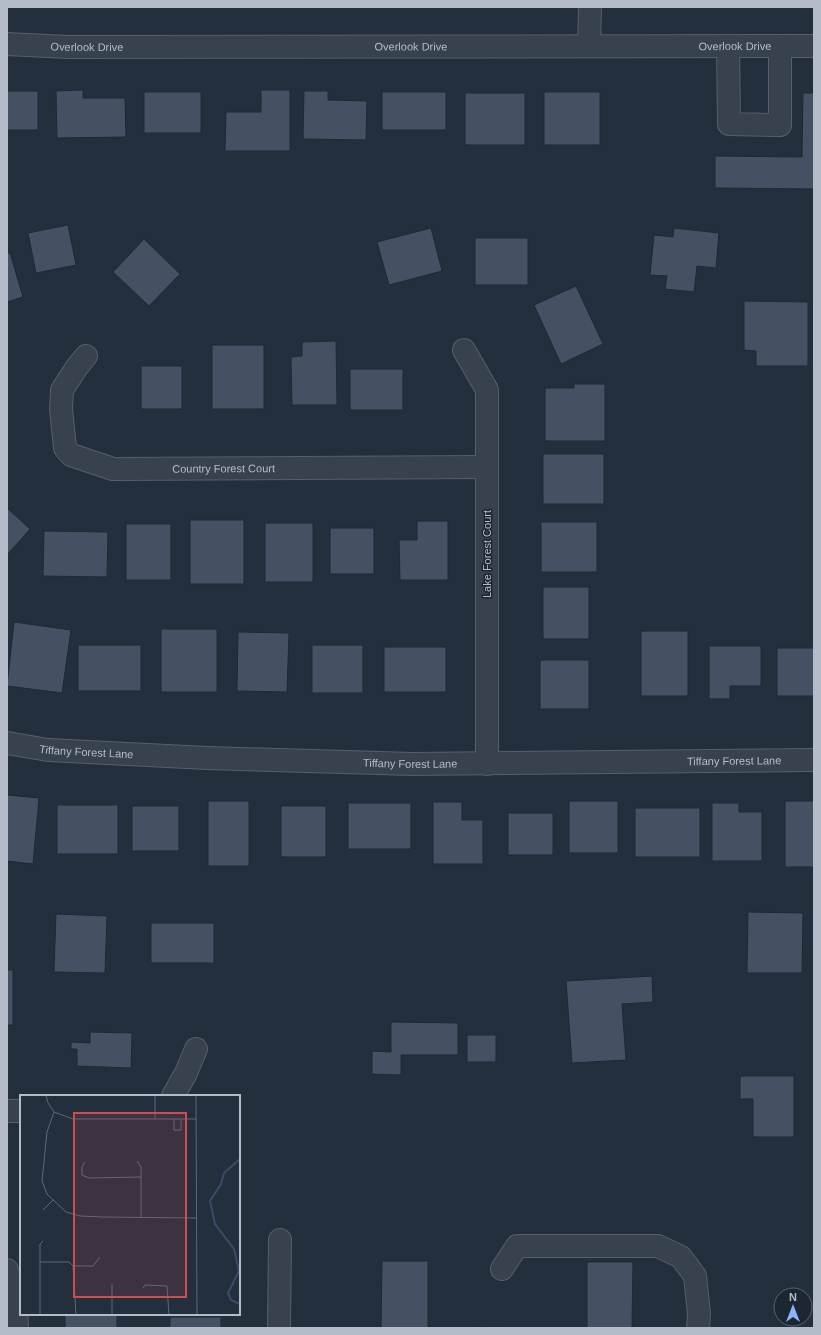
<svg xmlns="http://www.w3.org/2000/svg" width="821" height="1335" font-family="Arial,sans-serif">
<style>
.building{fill:#455162;stroke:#1f2835}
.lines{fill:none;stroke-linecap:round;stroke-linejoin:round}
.minor-casing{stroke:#565f6c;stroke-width:24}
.minor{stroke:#38414e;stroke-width:22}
.labels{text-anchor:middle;stroke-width:3;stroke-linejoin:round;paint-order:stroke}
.street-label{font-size:11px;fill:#b4bcc9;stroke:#1d2633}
.inset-river{fill:none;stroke:#394c67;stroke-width:2}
.inset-road{fill:none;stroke:#5e6776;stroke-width:1}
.view{fill:#ce4d50;fill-opacity:0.15;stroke:#ce4d50;stroke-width:2}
.inset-edge{fill:none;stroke:#b4bcc9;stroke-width:2}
</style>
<rect width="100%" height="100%" fill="#242f3e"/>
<!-- building -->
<path class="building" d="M83,90V98H125L126,137L57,138L56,91Z
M261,90H290V151H225L226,112H261Z
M7,91H38V130H7Z
M304,91H328V100L367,101L366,140L303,139Z
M144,92H201V133H144Z
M382,92H446V130H382Z
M544,92H600V145H544Z
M465,93H525V145H465Z
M803,93H814V189L715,188V156L802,157Z
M68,225L76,265L36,273L28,233Z
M431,228L442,271L389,285L377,242Z
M674,228L719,233L716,268L697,266L694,292L665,289L667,276L650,275L654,235L673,237Z
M475,238H528V285H475Z
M144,239L180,274L149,306L113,272Z
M7,253H10L23,297L7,302Z
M576,286L603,344L561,364L534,305Z
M744,301L808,302V366H756V351L744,350Z
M336,341L337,405H292L291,357L302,356V342Z
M212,345H264V409H212Z
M141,366H182V409H141Z
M350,369H403V410H350Z
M574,384H605V441H545V388H574Z
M543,454H604V504H543Z
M7,508L30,529L7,555Z
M190,520H244V584H190Z
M417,521H448V580H400L399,540H417Z
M541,522H597V572H541Z
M265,523H313V582H265Z
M126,524H171V580H126Z
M330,528H374V574H330Z
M44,531L108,532L107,577L43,576Z
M543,587H589V639H543Z
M14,622L71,630L62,693L7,686Z
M161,629H217V692H161Z
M641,631H688V696H641Z
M238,632L289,633L287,692L237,691Z
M78,645H141V691H78Z
M312,645H363V693H312Z
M709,646H761V686H730V699H709Z
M384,647H446V692H384Z
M777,648H814V696H777Z
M540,660H589V709H540Z
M7,795L39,798L33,864L7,861Z
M208,801H249V866H208Z
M569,801H618V853H569Z
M785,801H814V867H785Z
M433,802H462V820H483V864H433Z
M348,803H411V849H348Z
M712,803H739V812H762V861H712Z
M57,805H118V854H57Z
M132,806H179V851H132Z
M281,806H326V857H281Z
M635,808H700V857H635Z
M508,813H553V855H508Z
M748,912L803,913L802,973H747Z
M56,914L107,916L105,973L54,972Z
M151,923H214V963H151Z
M7,970H13V1025H7Z
M652,976L653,1002L622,1004L626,1060L572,1063L566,981Z
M391,1022L458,1023V1055H401V1075L372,1074V1051L391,1052Z
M90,1032L132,1033L131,1068L77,1066V1049H71V1042L90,1043Z
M467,1035H496V1062H467Z
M740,1076H794V1137H753V1099H740Z
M382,1261H428V1328H381Z
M587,1262H633L632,1328H587Z
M65,1314H117V1328H65Z
M170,1317H221V1328H170Z
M475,1327L538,1328H475Z"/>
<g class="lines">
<defs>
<g id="minor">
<path id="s1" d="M7,44L68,47L814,46"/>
<path d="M589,46L590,7"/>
<path d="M728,46L729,124L780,125V46"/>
<path d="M464,350L487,390V764"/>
<path id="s2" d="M86,356L77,367L62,390L61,409L65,448L71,455L113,469L487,467"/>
<path id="s3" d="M7,743L48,750L207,758L412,764L814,760"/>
<path d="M173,1096L186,1073L196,1049"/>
<path d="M7,1111H21"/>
<path d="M502,1269L517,1246H658L681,1257L695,1276L699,1314L698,1328"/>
<path d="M7,1270L16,1307L17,1328"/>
<path d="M279,1328L280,1240"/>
</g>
</defs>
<!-- minor casing -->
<use href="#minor" class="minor-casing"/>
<!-- minor -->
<use href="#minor" class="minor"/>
</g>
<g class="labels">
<!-- street labels -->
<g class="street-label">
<text dy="4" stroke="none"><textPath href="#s1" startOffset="80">Overlook Drive</textPath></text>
<text dy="4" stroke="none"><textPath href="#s1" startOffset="404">Overlook Drive</textPath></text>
<text dy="4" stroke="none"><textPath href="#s1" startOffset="728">Overlook Drive</textPath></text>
<text dy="4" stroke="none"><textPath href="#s2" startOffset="264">Country Forest Court</textPath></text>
<text transform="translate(487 554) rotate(-90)" y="4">Lake Forest Court</text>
<text dy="4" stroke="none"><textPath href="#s3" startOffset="80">Tiffany Forest Lane</textPath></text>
<text dy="4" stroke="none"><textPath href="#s3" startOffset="728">Tiffany Forest Lane</textPath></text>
<text dy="4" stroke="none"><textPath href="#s3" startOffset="404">Tiffany Forest Lane</textPath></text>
</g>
</g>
<!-- overview -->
<g transform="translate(20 1095)">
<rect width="220" height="220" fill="#242f3e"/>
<path class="inset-river" d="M220,64L204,78L201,89L190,106L195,129L214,154L219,176L208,198L211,205L220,209"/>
<path class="inset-road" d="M26,0L28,8L34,17L53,24H176M176,0L177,220M34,17L27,37L22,86L27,99L46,117L60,121L82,122L177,123M135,24V0M154,24V35H161V24M117,66L121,72V123M65,67L62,72V80L69,83L121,82M23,115L33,105M20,167H49L53,171L56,220M53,171H73L80,162M123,193L125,190L147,191L149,220M20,220V149L23,146M92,220V189"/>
<path class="view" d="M54,18H166V202H54Z"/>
<rect width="220" height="220" class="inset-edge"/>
</g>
<!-- border -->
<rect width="821" height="1335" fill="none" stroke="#b4bcc9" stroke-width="16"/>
<!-- north arrow -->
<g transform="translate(793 1307)"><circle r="19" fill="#1d2633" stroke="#59626f"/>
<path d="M0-3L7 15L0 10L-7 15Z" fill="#8ab4f8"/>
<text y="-6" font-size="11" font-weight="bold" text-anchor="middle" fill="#b4bcc9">N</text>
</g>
</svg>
